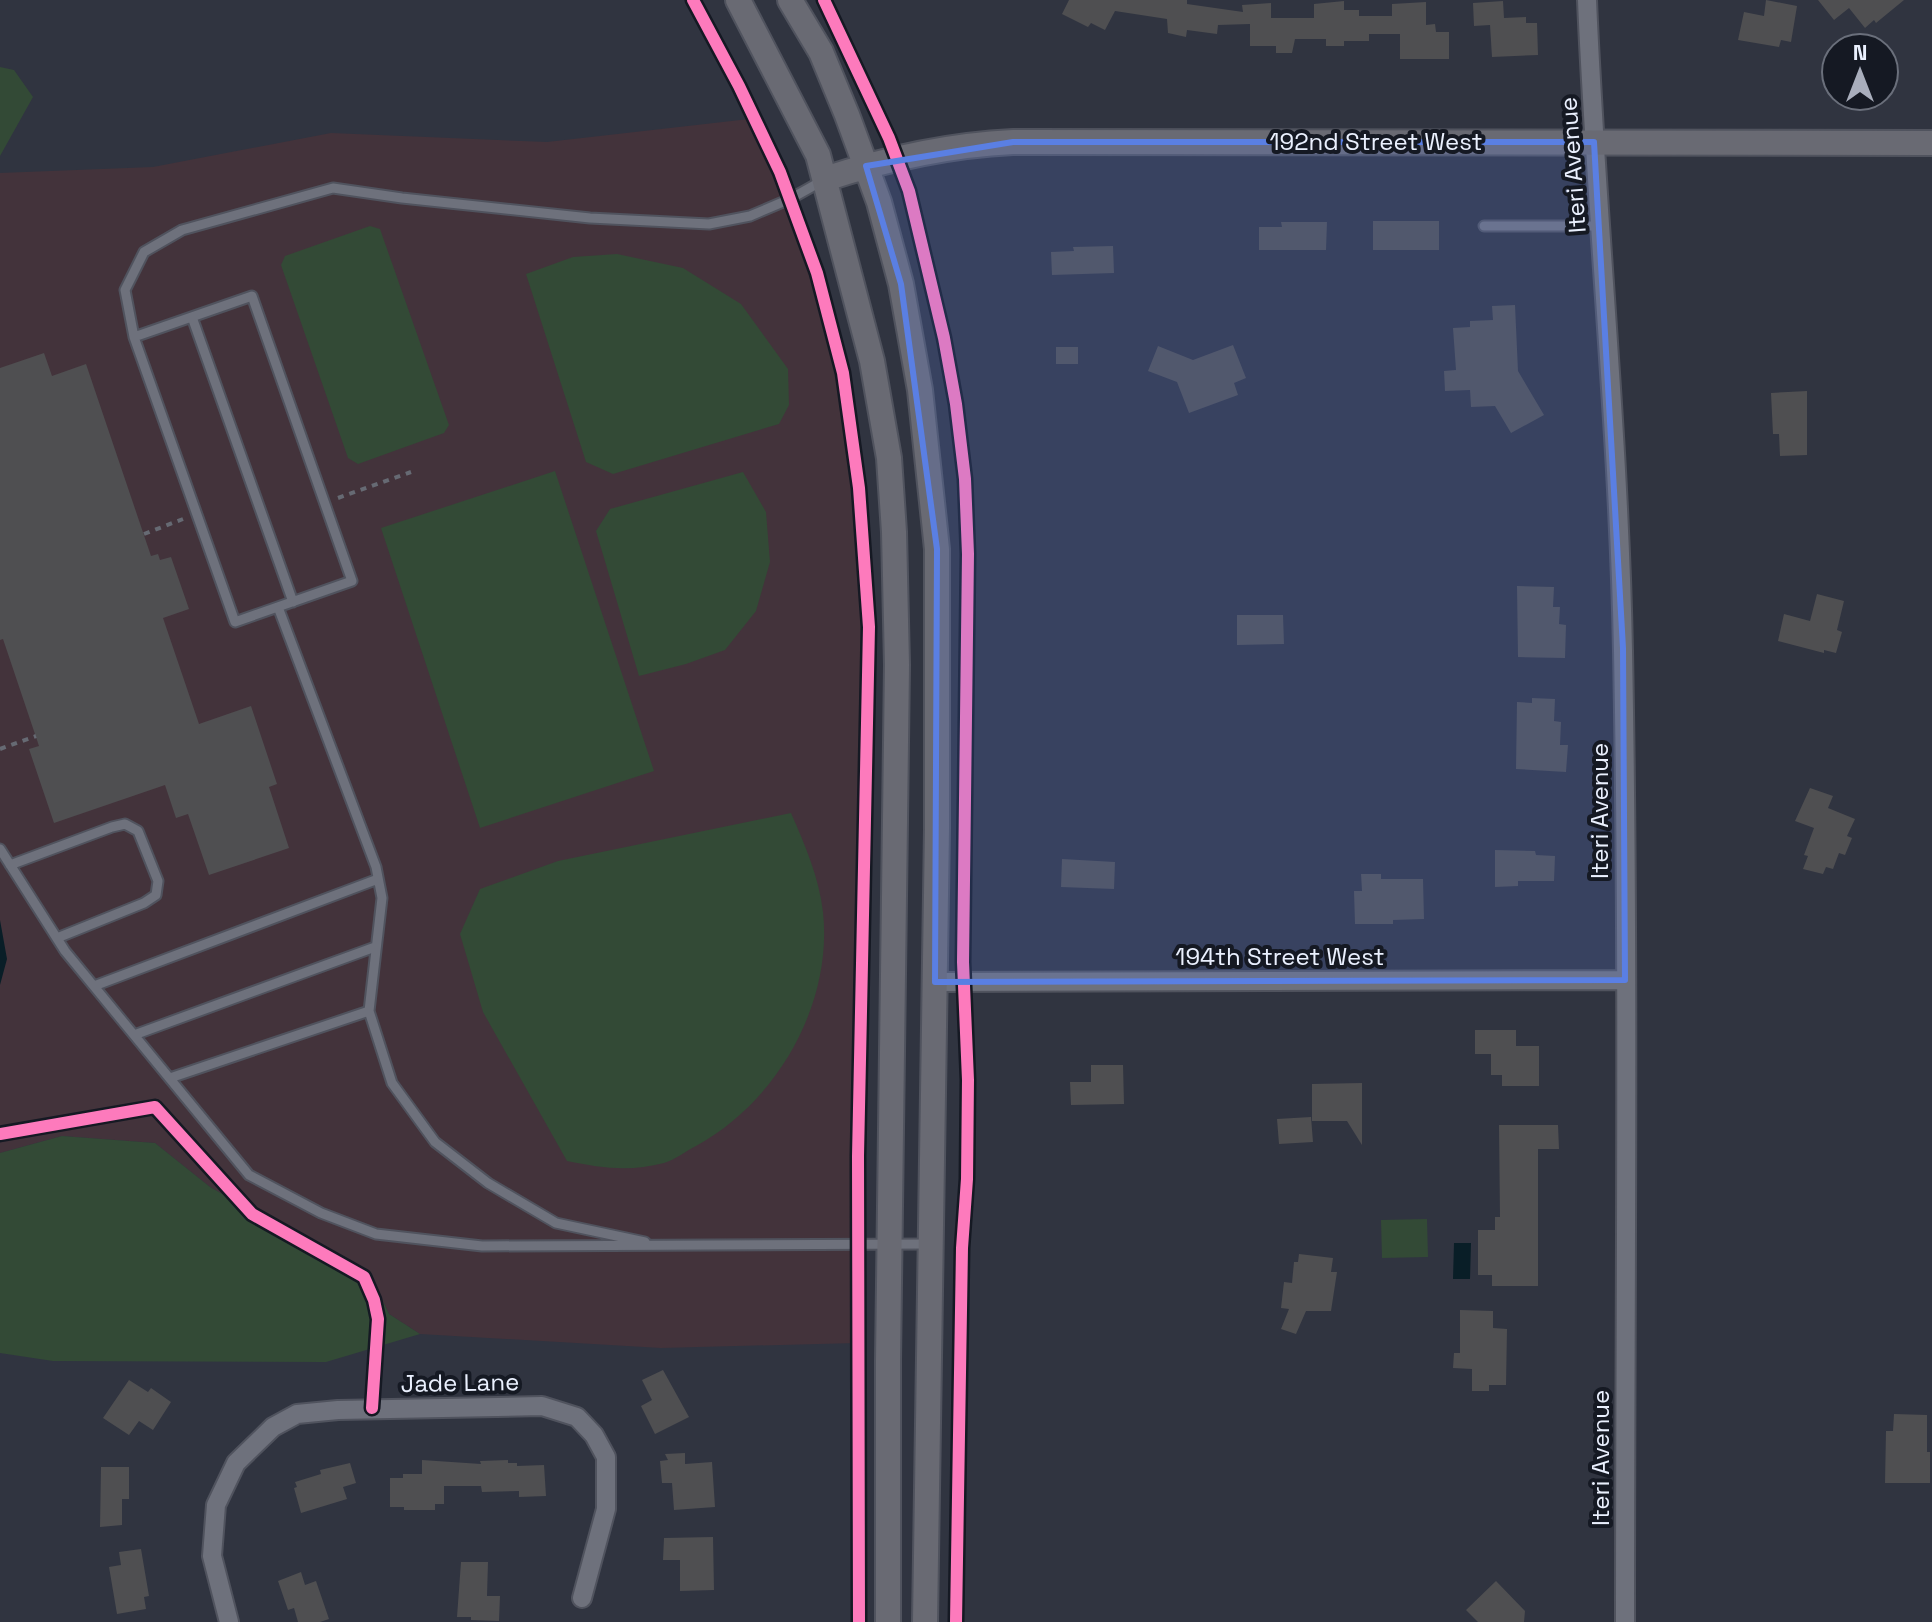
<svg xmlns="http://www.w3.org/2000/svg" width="1932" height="1622" font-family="'Space Grotesk',sans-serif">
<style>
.education{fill:#43333b}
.green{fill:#334a36}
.water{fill:#091e27}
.building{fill:#4f4f51}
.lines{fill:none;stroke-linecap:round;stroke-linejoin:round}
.lane-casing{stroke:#50535e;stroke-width:13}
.street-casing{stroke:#50535e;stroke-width:22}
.secondary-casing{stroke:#50535e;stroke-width:28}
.path{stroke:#666a73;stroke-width:4;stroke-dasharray:6 6;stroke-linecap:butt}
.lane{stroke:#6e717c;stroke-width:9}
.street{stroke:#6e717c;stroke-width:18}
.secondary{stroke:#696a73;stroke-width:24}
.cycleway-casing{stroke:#151923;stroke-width:17}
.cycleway{stroke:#fd7abc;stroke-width:12}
.marked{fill:#5a7fe3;fill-opacity:0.2;stroke:#5a7fe3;stroke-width:6;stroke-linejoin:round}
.labels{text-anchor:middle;stroke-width:8;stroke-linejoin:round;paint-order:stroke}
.street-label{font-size:24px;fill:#eaf0fe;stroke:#151923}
</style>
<rect width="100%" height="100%" fill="#303440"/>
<!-- education -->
<path class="education" d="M758,118L809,245L839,348L857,464L869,587V715L859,987L857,1343L661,1348L420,1334L389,1314L372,1279L210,1187L155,1143L62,1136L0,1153V173L153,167L331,133L547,142Z"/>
<!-- green -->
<path class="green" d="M0,67L14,70L33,97L0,156Z
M370,226L380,229L449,425L444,433L358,464L348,458L281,265L285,256Z
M617,254L683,268L741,304L788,369L789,405L779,424L613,474L586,462L526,274L573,257Z
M555,471L654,771L480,828L381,528Z
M743,472L766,512L770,562L756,611L725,650L686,664L639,676L596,531L610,509Z
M791,813C805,845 819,877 823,912C833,1004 777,1102 696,1146C686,1151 675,1160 664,1163C630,1172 601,1168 567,1161L483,1012L460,934L480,889L558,861Z
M62,1136L155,1143L210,1187L372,1279L389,1314L420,1334L326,1362L53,1361L0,1353V1153Z
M1427,1219L1428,1257L1382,1258L1381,1220Z"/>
<!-- water -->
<path class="water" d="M0,920L7,959L0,985Z
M1454,1243H1471L1470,1279H1453Z"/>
<!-- building -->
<path class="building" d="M1069,0H1187V4L1243,12L1242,5L1271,3V18H1314V4L1344,1V10H1359V16H1392V4L1426,2V25L1435,24L1436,32H1449V59H1400V34H1369V41H1344V46H1326V39H1295L1292,53H1276V46H1250V24L1218,25L1217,34L1187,30L1186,37L1168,33L1167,19L1115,11L1105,30L1091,23L1088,27L1062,14Z
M1766,0L1797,6L1791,42L1781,40L1779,47L1738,40L1744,12L1764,16Z
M1818,0H1904L1876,23L1874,20L1865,28L1849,8L1834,20Z
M1503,1L1504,18L1526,17V23H1537L1538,55L1492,57L1490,25L1474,26L1473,3Z
M1373,221H1439V250H1373Z
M1281,222H1327L1326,250H1259V227H1282Z
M1113,246L1114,273L1052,275L1051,252L1074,251L1073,247Z
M1515,305L1518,371L1544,415L1511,433L1495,406L1471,407L1470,390L1445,391L1444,371L1456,370L1453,328L1470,327V321L1493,320L1492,306Z
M1233,345L1246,378L1234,383L1238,395L1189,413L1177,382L1148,371L1158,346L1193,360Z
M1056,347H1078V364H1056Z
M44,353L52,376L86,364L151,556L158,554L160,560L171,557L189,609L163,618L199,724L251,706L277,784L269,787L289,848L209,875L188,814L176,818L165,785L54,823L29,749L39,746L3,639L0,640V368Z
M1807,391V455L1780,456L1779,434H1773L1771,393Z
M1517,586L1554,587L1553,607H1560L1559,624L1566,625L1565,658L1518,657Z
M1817,594L1844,601L1837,630L1842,632L1836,653L1824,650V653L1778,641L1784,614L1810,621Z
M1237,615H1283L1284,644L1237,645Z
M1532,698L1555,699L1554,721L1561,722L1560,745H1568L1566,772L1516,769L1517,702L1532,703Z
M1810,788L1833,796L1828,808L1855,819L1847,836L1852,838L1845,855L1839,853L1833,869L1826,867L1823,874L1803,869L1808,856L1804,855L1814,828L1795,821Z
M1495,850L1535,851L1536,855L1555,856L1554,881H1518V886L1495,887Z
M1062,859L1115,862L1114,889L1061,887Z
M1361,874H1381V879H1423L1424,919L1393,920V924H1355L1354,891H1362Z
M1475,1030H1516V1046H1539V1086H1502V1075H1491V1054H1475Z
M1091,1065H1123L1124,1104L1071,1105L1070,1082H1091Z
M1362,1083V1145L1347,1121H1312V1084Z
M1311,1117L1313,1142L1279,1144L1277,1119Z
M1499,1125H1558L1559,1149H1538V1286H1492V1275H1478V1230H1495V1217H1500Z
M1299,1254L1333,1258L1331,1272H1337L1331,1311H1306L1296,1334L1281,1329L1289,1309L1281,1308L1284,1282L1292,1283L1294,1262H1298Z
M1460,1310L1493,1311V1328L1507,1329L1506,1385H1489V1391H1472V1369L1453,1368L1454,1353H1460Z
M663,1370L689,1417L655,1434L641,1406L652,1400L642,1380Z
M129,1380L148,1392L151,1388L171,1402L153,1430L139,1421L129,1435L103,1418Z
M1894,1414L1927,1415V1452H1930V1483H1885L1886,1431H1893Z
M685,1453V1464L712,1462L715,1507L674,1510L672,1483H662L660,1461L668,1460L665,1454Z
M422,1460L481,1464L480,1461L508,1460V1463H517V1466L544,1465L546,1496L519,1497V1491L482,1492L481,1486H444V1504H435V1510H404V1507H390V1478H403V1474H422Z
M350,1463L356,1483L343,1487L347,1499L301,1513L294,1488L297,1487L295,1482L321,1474L320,1470Z
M101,1467H129V1499H122V1525L100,1527Z
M713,1537L714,1590L680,1591V1560H663L664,1538Z
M141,1549L149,1596L144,1597L146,1609L117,1614L109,1567L121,1565L119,1552Z
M461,1562H488L487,1596H500L499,1621L471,1620V1617H457Z
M301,1572L305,1585L316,1581L329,1619L320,1622H298L294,1608L288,1610L278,1581Z
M1496,1581L1525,1611L1524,1622H1478L1466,1610Z"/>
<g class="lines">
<defs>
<path id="lane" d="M1484,226H1601
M192,317L293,602
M134,337L252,296L352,581L235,622L134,337L125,290L144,252L182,230L333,188L402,198L590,218L709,224L750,216L790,199L822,181
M278,607L376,867L382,898L369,1011L392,1083L435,1142L488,1183L556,1223L645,1242
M0,849L65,951L249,1175L321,1213L376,1234L482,1246L929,1244
M10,865L112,827L125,824L138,831L158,881L156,895L144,903L57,938
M94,986L378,879
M134,1035L375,947
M170,1078L369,1011"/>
<path id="street" d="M1587,0C1596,217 1619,434 1623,651C1629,975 1625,1299 1625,1622
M935,982L1625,980
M229,1622L212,1556L216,1505L236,1463L273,1427L297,1414L338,1410L542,1406L577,1417L594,1435L606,1457V1509L582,1598"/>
<path id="secondary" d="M738,0L818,155L872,361L889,458L894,532L897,665L888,1361V1622
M790,0L821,52L847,115L879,202L901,284L920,390L937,549V829L925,1622
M825,179C886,159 949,145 1013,142L1932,143"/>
</defs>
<!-- lane casing -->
<use href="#lane" class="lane-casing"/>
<!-- street casing -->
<use href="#street" class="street-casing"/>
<!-- secondary casing -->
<use href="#secondary" class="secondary-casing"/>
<!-- path -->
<path class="path" d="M338,498L411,472
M144,534L183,519
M0,749L36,736"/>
<!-- lane -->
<use href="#lane" class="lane"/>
<!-- street -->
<use href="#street" class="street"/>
<!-- secondary -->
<use href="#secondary" class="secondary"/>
<defs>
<path id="cycleway" d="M693,0L739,86L780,172L817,273L843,373L859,488L869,627L858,1156L859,1622
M824,0L889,138L909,191L944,338L956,404L965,479L968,554L963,962L968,1080L967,1179L962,1248L956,1622
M0,1134L155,1107L252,1214L364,1277L374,1300L378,1319L372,1408"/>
</defs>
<!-- cycleway casing -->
<use href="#cycleway" class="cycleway-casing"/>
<!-- cycleway -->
<use href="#cycleway" class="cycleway"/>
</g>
<!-- marked area -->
<path class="marked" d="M1013,142H1594L1623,648L1625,980L935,982L937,549L901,284L866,166Z"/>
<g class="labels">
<!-- street labels -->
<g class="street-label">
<text x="1376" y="150">192nd Street West</text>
<text transform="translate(1573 165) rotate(-94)" y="8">Iteri Avenue</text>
<text transform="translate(1600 811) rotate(-90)" y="8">Iteri Avenue</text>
<text x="1280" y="965">194th Street West</text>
<text transform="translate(460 1383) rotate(-1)" y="8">Jade Lane</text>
<text transform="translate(1601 1458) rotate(-90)" y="8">Iteri Avenue</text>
</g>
</g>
<!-- north arrow -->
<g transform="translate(1860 72)"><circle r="38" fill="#151923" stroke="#6a6f7b" stroke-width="2"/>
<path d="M0-6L14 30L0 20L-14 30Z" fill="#a9aebc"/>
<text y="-12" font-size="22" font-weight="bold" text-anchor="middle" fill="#eaf0fe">N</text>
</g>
</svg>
